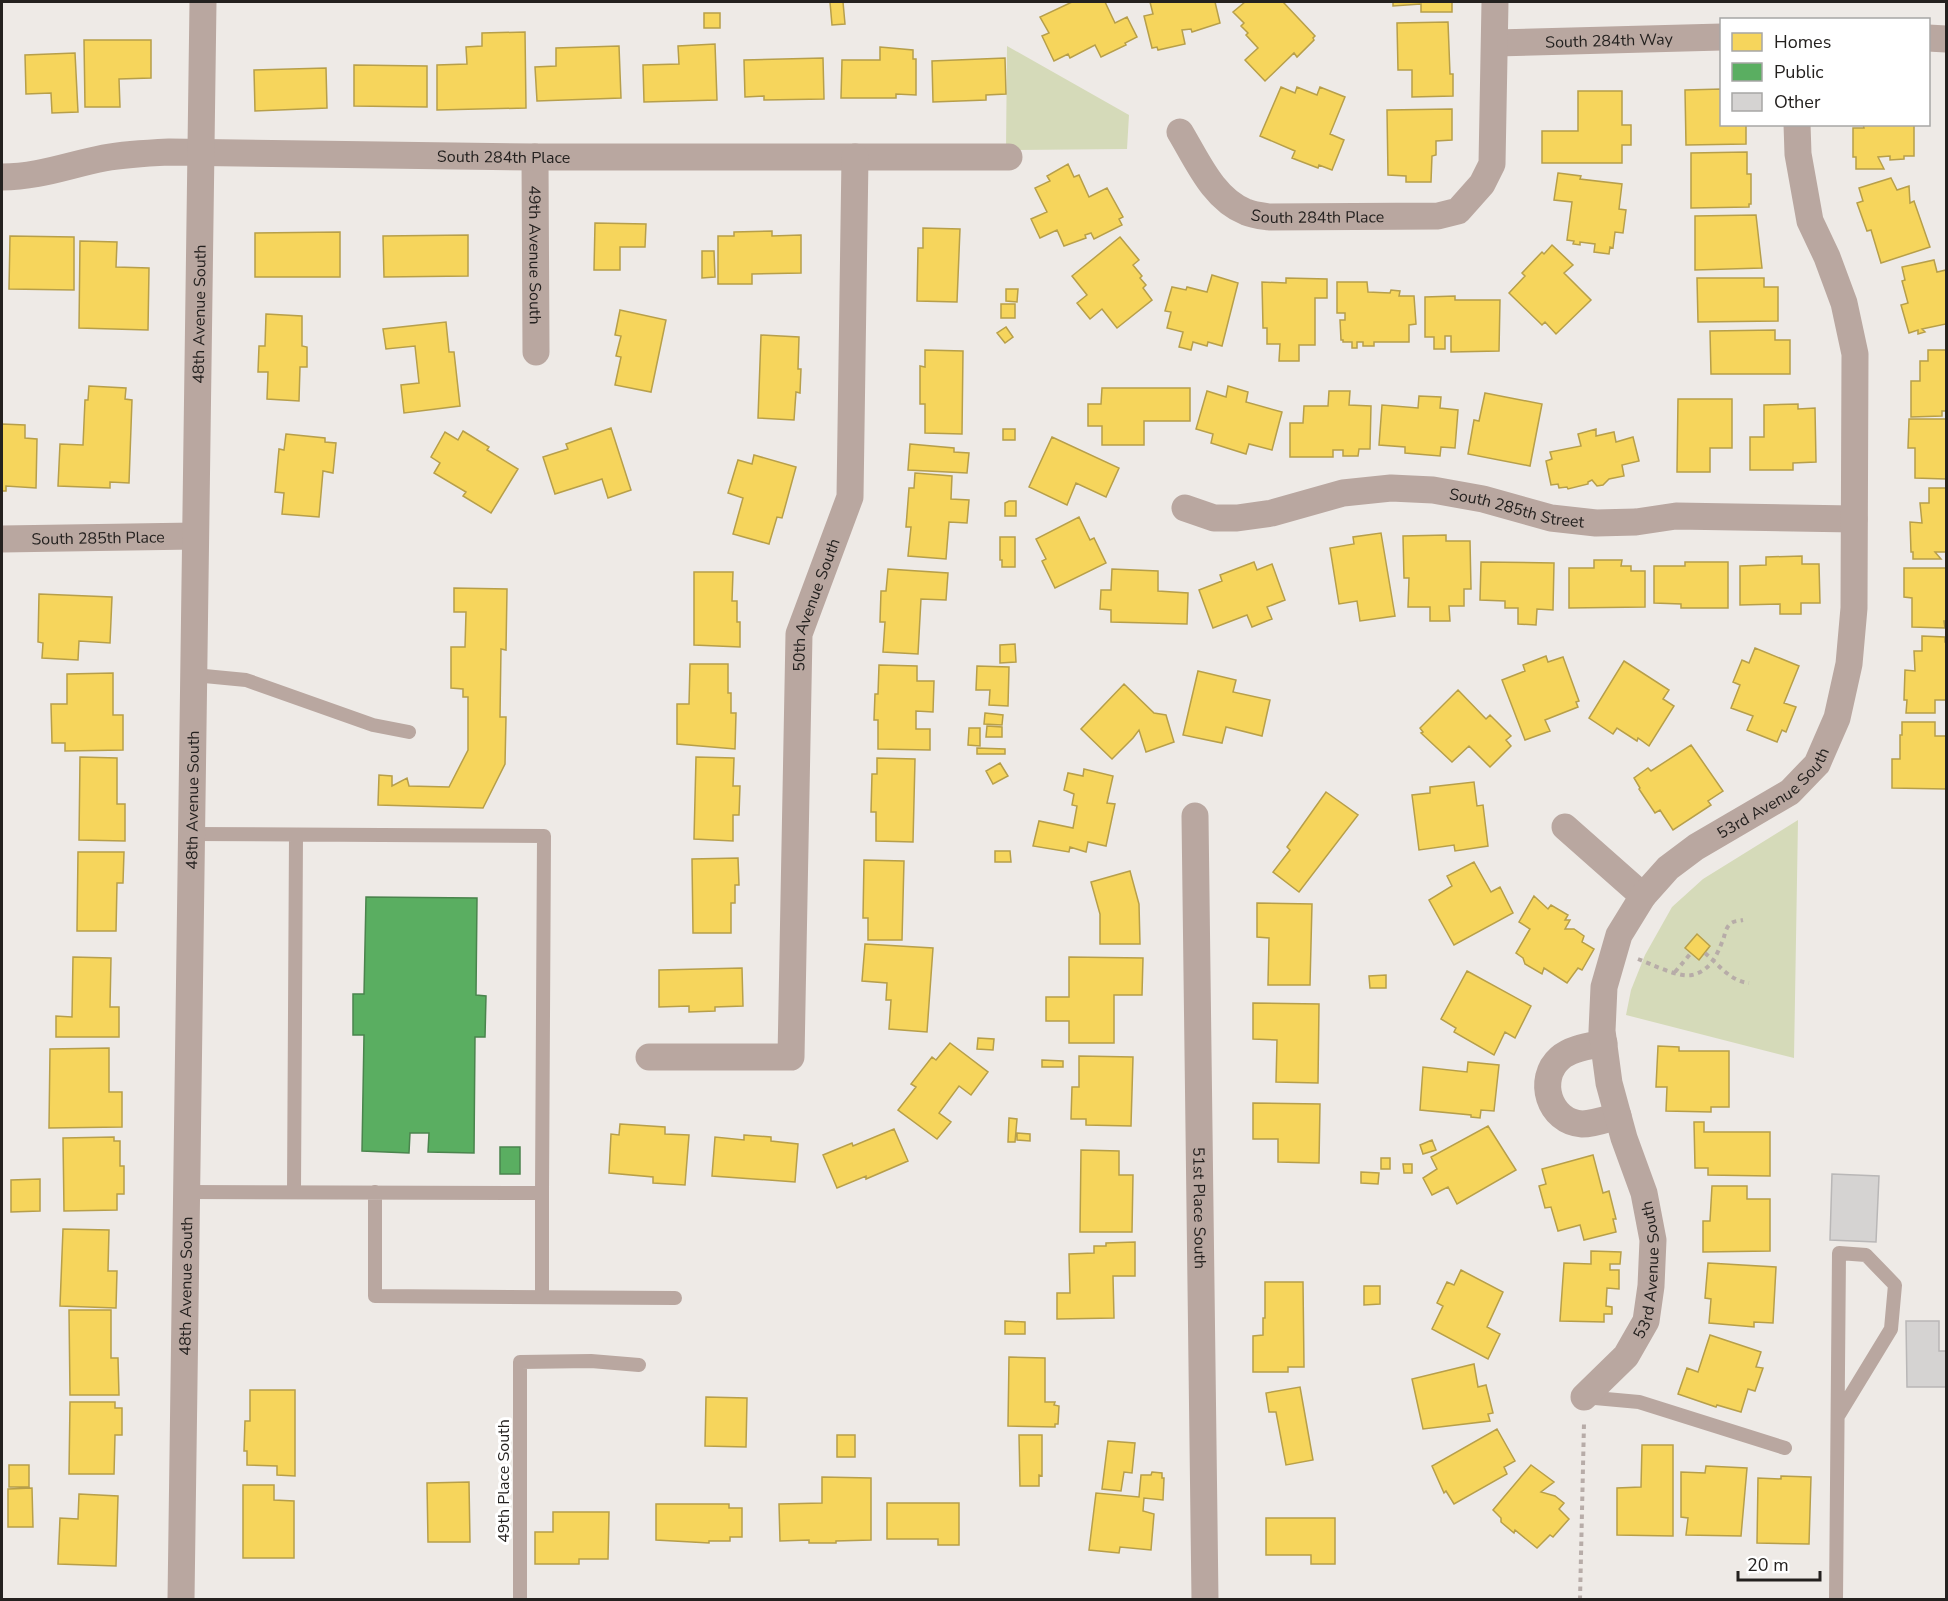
<svg xmlns="http://www.w3.org/2000/svg" width="1948" height="1601" font-family="'Nunito Sans',sans-serif">
<style>
.green{fill:#d5dab9}
.homes{fill:#f6d55c;stroke:#b79f4a;stroke-width:1.5}
.public{fill:#5aae61;stroke:#4a844d;stroke-width:1.5}
.building{fill:#d5d3d2;stroke:#b9b7b7;stroke-width:1.5}
.lines{fill:none;stroke-linecap:round;stroke-linejoin:round}
.path{stroke:#b7aca8;stroke-width:4;stroke-dasharray:4.5 4.5;stroke-linecap:butt}
.service{stroke:#b9a7a0;stroke-width:14}
.minor{stroke:#b9a7a0;stroke-width:27}
.labels{text-anchor:middle;stroke-width:6;stroke-linejoin:round;paint-order:stroke}
.street-label{font-size:16px;fill:#24211f;stroke:#fff}
</style>
<rect width="100%" height="100%" fill="#eeeae6"/>
<!-- green -->
<path class="green" d="M1007,46L1129,115L1127,149L1006,150Z
M1798,820L1794,1058L1626,1015L1631,990L1645,955L1672,907L1703,879Z"/>
<!-- homes -->
<path class="homes" d="M830,2H843L845,24L832,25Z
M1072,2H1105L1115,23L1127,17L1137,37L1125,43L1126,45L1101,57L1095,45L1070,58L1068,54L1054,61L1042,36L1049,33L1040,17Z
M1150,2H1216H1215L1220,23L1192,32L1191,29L1182,30L1185,44L1158,50L1157,47L1152,48L1144,16L1153,14Z
M1245,2H1283L1315,36L1313,38L1314,40L1297,57L1294,53L1265,81L1245,60L1258,48L1246,35L1248,33L1241,26L1244,23L1233,12Z
M1393,2H1452V12H1421V4L1393,6Z
M704,13H720V28H704Z
M1448,22L1450,74H1453V96L1412,97V70H1398L1397,23Z
M525,32L526,108L437,110V65L467,64L466,47L482,46V33Z
M84,40H151V78L119,79L120,107H85Z
M715,44L717,100L644,102L643,65L679,64L678,46Z
M619,46L621,98L537,101L535,67L556,66V48Z
M880,47L913,50V59H916V95L896,94V98H841L842,60H880Z
M75,53L78,112L52,113L51,93L26,94L25,55Z
M823,58L824,99L764,100V96L745,97L744,60Z
M1005,58L1006,94L986,95V100L933,102L932,61Z
M354,65L427,66V107L354,106Z
M326,68L327,108L255,111L254,70Z
M1281,87L1295,93L1297,87L1317,95L1320,87L1345,97L1330,134L1344,140L1332,170L1319,165L1318,168L1292,158L1295,151L1260,136Z
M1722,89V124H1746V144L1686,145L1685,90Z
M1578,91H1622V125H1631V145H1622V163H1542V131H1578Z
M1452,109V140L1436,141V155L1432,156L1431,182H1406V176L1388,175L1387,110Z
M1863,124H1914V156H1904V159L1890,160V156L1878,157L1884,169H1856V157H1853V128H1864Z
M1747,152V174H1751V204H1749V207L1691,208V153Z
M1068,164L1074,177L1079,175L1089,197L1107,188L1123,217L1119,219L1122,225L1094,239L1091,233L1085,235L1086,238L1064,246L1057,230L1040,238L1031,219L1047,212L1035,188L1050,181L1047,176Z
M1558,173L1581,176L1580,179L1622,184L1619,209L1626,210L1623,233L1615,232L1613,248L1610,247L1609,254L1594,252L1595,244L1580,242V245L1573,244L1574,241L1567,240L1572,202L1554,200Z
M1891,178L1897,190L1909,186L1910,203L1914,201L1930,247L1881,263L1871,230L1867,231L1857,203L1863,201L1859,188Z
M1756,215L1762,268L1695,270V216Z
M595,223L646,224L645,247H620V270H594Z
M923,228L960,229L957,302L917,301L918,248H923Z
M772,231V236L801,235V273L752,274V284H718V236H734V232Z
M340,232V277H255V233Z
M468,235V276L384,277L383,236Z
M10,236L74,237V290L9,289Z
M1120,237L1139,260L1133,265L1142,276L1140,278L1146,285L1143,288L1152,300L1117,328L1102,309L1090,319L1077,303L1087,295L1072,276Z
M80,241L117,242L116,267L149,268L148,330L79,328Z
M1552,245L1573,265L1564,273L1591,300L1556,334L1545,322L1542,325L1509,293L1525,276L1522,273L1542,252L1544,254Z
M702,251H714L715,277L702,278Z
M1934,260L1937,272L1946,270V324L1922,329L1925,332L1918,334V330L1909,333L1901,305L1908,303L1902,281L1905,280L1902,267Z
M1212,275L1238,283L1222,346L1208,342L1207,346L1193,342L1191,350L1179,347L1183,332L1167,328L1171,312L1165,311L1172,287L1186,290L1187,287L1207,292Z
M1286,278L1327,279V298H1315V345H1299V361H1279L1280,344H1267V328H1263L1262,282L1286,283Z
M1697,278H1764V287H1778V321L1698,322Z
M1337,282H1367L1368,292L1390,293L1391,290L1400,291L1399,296H1414L1416,324L1409,325V342H1374V346H1363V342H1357V348H1352V342H1343V340H1341L1340,320H1345V313H1337Z
M1006,289H1018L1017,302L1006,301Z
M1455,296V300H1500L1499,351L1451,352V336H1445V349H1434V337H1425V297Z
M1001,304H1015V318H1001Z
M620,310L666,320L651,392L615,385L621,357L616,356L621,336L615,335Z
M266,314L302,316V346L307,347V367H300L299,401L267,399L268,372H258L259,346H265Z
M446,322L449,352H454L460,406L404,413L401,385L419,383L415,346L386,349L383,329Z
M1006,327L1013,337L1005,343L997,333Z
M1775,330V340H1790V374H1711L1710,331Z
M761,335L799,337L798,369H801L800,393L796,392L794,420L758,418Z
M925,350L963,351L962,434L925,433V404H920V366L925,367Z
M1928,350H1946V411H1942V416L1911,417V381H1920V361H1928Z
M89,386L126,388L125,399L132,400L129,483L110,482V488L58,486L60,444L83,445L85,400H88Z
M1228,386L1248,392L1246,402L1282,412L1272,450L1249,444L1246,454L1211,443L1213,434L1196,429L1207,391L1226,397Z
M1102,388H1190V421H1144V445H1102V426H1088V404H1101Z
M1329,391H1350L1349,405L1371,406L1370,449H1359L1358,456H1343V450H1333V457H1290V423H1303L1304,406H1328Z
M1485,393L1542,404L1530,466L1468,454L1474,420L1479,421Z
M1419,396L1441,397L1440,408L1458,410L1455,448L1441,447L1440,456L1405,453V447L1379,445L1382,405L1418,408Z
M1678,399H1732V448H1710V472H1677Z
M1798,404V409L1815,408L1816,462L1793,463V470H1750V437H1764V405Z
M1909,419H1946V479L1915,478V448H1908Z
M2,424L25,425V438L37,439L36,488L6,486V491H2Z
M611,428L631,490L608,498L602,479L555,494L543,457L568,449L566,444Z
M1003,429H1015V440H1003Z
M1596,429V436L1614,432L1616,442L1633,437L1639,461L1622,465L1624,476L1609,479L1603,485L1597,486L1592,480L1588,482V484L1568,489L1567,487L1559,488L1558,484L1551,485L1546,461L1552,459L1550,452L1581,446L1578,434Z
M463,431L489,447L487,450L518,469L491,513L463,496L466,492L434,473L440,463L431,457L445,432L458,440Z
M286,434L325,438V442L336,443L333,473L323,471L319,517L282,514L284,493L275,492L279,449L284,450Z
M1052,437L1119,468L1106,497L1076,483L1067,505L1029,487Z
M910,444L954,448V452L969,453L967,473L908,470Z
M754,455L796,467L782,518L777,517L769,544L733,534L743,498L728,493L738,460L752,464Z
M915,473L952,476L951,499L969,500L967,523L949,522L946,559L908,556L911,527H906L909,488H914Z
M1929,488H1946V552H1935L1941,559H1913V552H1911L1910,522L1922,523L1920,503H1929Z
M1009,501H1016V516H1005V503Z
M1079,517L1090,540L1094,538L1106,563L1055,588L1042,561L1046,559L1036,539Z
M1381,533L1395,616L1360,621L1357,601L1339,604L1330,548L1354,544L1353,537Z
M1446,535V541H1470L1471,589H1464V606H1449L1450,621H1430V607H1408L1409,578H1404L1403,536Z
M1000,537H1015V567H1002V560H1000Z
M1802,556V564H1819L1820,603H1801V614H1780V604L1740,605V566L1766,565V557Z
M1594,560H1622L1621,566H1631V571H1645V607L1569,608V568H1594Z
M1254,562L1257,570L1272,564L1285,600L1267,607L1272,619L1252,627L1247,615L1213,628L1199,590L1222,581L1220,575Z
M1481,562L1554,563L1553,610L1537,609L1536,625L1518,624V608H1505V601L1480,600Z
M1685,562H1728V608H1681V604L1654,603V566H1685Z
M1904,568H1946V621H1944L1945,628L1912,627V598L1904,597Z
M888,569L948,573L946,600L921,599L918,654L883,652L885,622H880L881,591H886Z
M1112,569L1158,571V591L1188,593L1187,624L1111,622V610L1100,609L1101,590H1111Z
M694,572H733L732,601H737V622H740V647L694,645Z
M454,588L507,589L506,650L501,649L500,717H506L505,764L483,808L378,805L379,775L392,776V786L407,778L409,786L449,787L468,750V697H463V689L451,688V647H465L466,612H454Z
M39,594L112,597L110,643L79,641L78,660L42,658L43,643L38,642Z
M1922,636L1945,637V642H1946V700H1935V713H1906L1907,700H1904L1905,670L1915,671L1914,651H1922Z
M1015,644L1016,662L1000,663V645Z
M1755,648L1799,666L1784,703L1796,707L1786,732L1782,730L1777,742L1747,730L1753,716L1731,708L1740,685L1733,682L1742,660L1749,663Z
M1546,656L1548,662L1563,657L1579,701L1576,702L1578,707L1545,720L1550,731L1525,740L1502,680L1525,671L1523,665Z
M1624,661L1669,690L1663,699L1674,706L1649,746L1638,738L1637,741L1617,728L1613,734L1589,718Z
M690,664H728V693H731V713H736L735,749L677,744V704H689Z
M879,665L917,666V681H934L933,712L916,711V729H930V750L878,749V720H874L875,694H878Z
M977,666L1009,667L1008,706L989,705L990,690H976Z
M1198,671L1236,680L1233,692L1270,700L1262,736L1226,727L1222,743L1183,735Z
M113,673V715H123V750L65,751V743H52L51,704H67V674Z
M1124,684L1154,713L1166,715L1174,742L1146,752L1139,730L1133,738L1112,759L1081,729Z
M1458,690L1486,719L1490,715L1511,736L1506,740L1511,746L1490,767L1469,746L1452,762L1421,733L1423,732L1420,728Z
M985,713L1003,715L1002,725L984,724Z
M1902,722H1935V736H1946V789L1892,788V759H1900V735H1902Z
M987,726L1002,727V737H986Z
M969,728H980V746L968,745Z
M1691,745L1723,791L1708,801L1711,805L1673,830L1660,810L1655,813L1639,789L1640,788L1634,778L1648,768L1651,771Z
M977,748L1005,749V754H977Z
M80,757L117,758V804H125V841L79,840Z
M696,757L734,758L733,786H740L739,815H733V841L694,839Z
M877,758L915,759L913,842L876,841V812H871L872,774H877Z
M1000,763L1008,776L993,784L986,771Z
M1084,769L1113,776L1107,803L1115,804L1106,846L1088,842L1086,852L1070,847L1069,852L1033,846L1039,821L1073,828L1077,806L1072,805L1074,794L1064,790L1068,773L1083,776Z
M1474,782L1477,806L1483,805L1488,846L1455,851L1454,845L1419,850L1412,795L1430,793V787Z
M1326,792L1358,815L1299,892L1273,872L1290,850L1287,847Z
M995,851H1010L1011,862H995Z
M78,852H124L123,883H117L116,931H77Z
M738,858L739,885H735V903H731V933H693L692,859Z
M864,860L904,861L902,940H868V918H863Z
M1474,862L1491,892L1500,887L1513,913L1454,945L1429,900L1452,886L1447,876Z
M1130,871L1139,904L1140,944H1100V914L1091,882Z
M1534,896L1548,909L1551,905L1568,915L1565,920H1570L1565,929H1574L1584,936L1582,942L1594,949L1582,970L1578,968L1567,983L1544,968L1542,974L1525,964L1523,958L1516,953L1530,929L1519,922Z
M1257,903L1312,904L1310,985H1268L1269,938L1257,937Z
M1697,934L1710,946L1699,960L1685,948Z
M865,944L933,948L927,1032L889,1029L891,1000H886L887,983L862,981Z
M73,957L111,958L110,1007H119V1037H56V1016L72,1017Z
M1069,957L1143,958L1142,995H1114V1043H1069V1021H1046V997H1069Z
M742,968L743,1006L715,1007V1011L689,1012V1006L659,1007V970Z
M1467,971L1531,1006L1515,1038L1505,1032L1494,1055L1454,1032L1456,1028L1441,1019Z
M1386,975V988H1370L1369,976Z
M1253,1003L1319,1004L1318,1083L1276,1082L1277,1040L1253,1039Z
M978,1038L994,1039L993,1050L977,1049Z
M950,1043L988,1072L971,1095L959,1086L939,1113L951,1122L937,1139L898,1110L916,1087L911,1084L932,1057L936,1060Z
M1658,1046L1679,1047V1051H1729V1107H1711V1112L1666,1111L1667,1087H1656Z
M109,1048V1092H122V1127L49,1128L50,1049Z
M1079,1056L1133,1057L1131,1126L1086,1125V1119H1071L1072,1087H1079Z
M1042,1060L1063,1061V1067H1042Z
M1468,1062L1499,1065L1494,1111L1481,1110L1480,1118L1471,1117V1115L1420,1110L1423,1067L1467,1072Z
M1253,1103L1320,1104L1319,1163L1278,1162V1139H1253Z
M1009,1118L1017,1119L1015,1142H1008Z
M1694,1122H1704V1132H1770V1176L1708,1175V1168H1695Z
M620,1124L665,1127V1134L689,1135L685,1185L653,1183V1177L609,1173L611,1134L619,1135Z
M1488,1126L1516,1170L1457,1204L1448,1187L1432,1195L1423,1178L1437,1169L1431,1157Z
M894,1129L908,1161L866,1179V1176L837,1188L823,1155L852,1143L853,1146Z
M1017,1133L1030,1134V1141L1017,1140Z
M744,1135L771,1137V1141L798,1144L795,1182L712,1176L715,1137L744,1140Z
M114,1137V1141H120V1166H124V1194H117V1210L64,1211L63,1138Z
M1432,1140L1436,1150L1423,1154L1420,1145Z
M1081,1150L1119,1151V1175H1133L1132,1232H1080Z
M1593,1155L1603,1193L1609,1191L1616,1219H1613L1616,1232L1584,1240L1580,1225L1558,1231L1551,1207L1545,1208L1539,1186L1546,1184L1542,1169Z
M1381,1158H1390V1169H1381Z
M1403,1164H1412V1173H1404Z
M1361,1172L1379,1173L1378,1184L1361,1183Z
M40,1179V1211L11,1212V1180Z
M1712,1186H1747V1199H1770V1251L1703,1252V1221H1710Z
M63,1229L109,1230L108,1271H117L116,1308L60,1306Z
M1135,1242V1276H1113L1114,1318L1057,1319V1293H1070L1069,1254L1094,1253V1246H1106V1243Z
M1591,1251L1621,1252L1620,1264H1610V1270H1619V1289L1607,1288L1606,1306L1612,1307V1314H1604V1322L1560,1321L1564,1263L1591,1264Z
M1708,1263L1776,1267L1773,1323L1754,1322V1327L1709,1323L1711,1299L1705,1298Z
M1461,1270L1503,1292L1487,1327L1500,1334L1488,1359L1432,1329L1443,1306L1437,1303L1447,1282L1454,1285Z
M1265,1282H1303L1304,1367H1288V1372H1253V1336L1263,1335V1318H1265Z
M1364,1286H1380V1304L1364,1305Z
M69,1310H111V1358H118L119,1395H70Z
M1005,1321L1025,1322V1334H1005Z
M1710,1335L1761,1352L1756,1367L1763,1368L1755,1391L1748,1389L1741,1412L1717,1405L1716,1407L1678,1394L1687,1368L1698,1372Z
M1009,1357L1045,1358V1402H1055L1054,1405L1059,1406L1058,1424H1055V1427L1008,1426Z
M1474,1364L1478,1387L1486,1385L1493,1413L1488,1414L1490,1421L1423,1429L1412,1379Z
M1300,1387L1313,1460L1286,1465L1276,1412H1269L1266,1393Z
M250,1390H295V1476L277,1475V1466L247,1465V1451H244L245,1421H250Z
M706,1397L747,1398L746,1447L705,1446Z
M70,1402H115V1408H122V1435H115L114,1474H69Z
M1497,1429L1515,1461L1504,1467L1507,1474L1454,1504L1446,1491L1444,1493L1432,1466Z
M837,1435H855V1457H837Z
M1019,1435H1042V1476L1039,1475V1486H1020Z
M1108,1441L1135,1443L1132,1473L1124,1472L1121,1491L1102,1489Z
M1642,1445H1673V1536L1617,1535V1488L1641,1487Z
M9,1465H29V1487H9Z
M1531,1465L1554,1482L1541,1492L1555,1496L1564,1503L1559,1509L1569,1519L1553,1537L1550,1535L1537,1548L1515,1530L1514,1533L1501,1522V1518L1493,1510Z
M1706,1466L1747,1468L1741,1536L1686,1535L1688,1518L1681,1517V1472L1705,1473Z
M1152,1472L1162,1473V1478H1164L1163,1500L1144,1498L1143,1511L1154,1514L1151,1550L1120,1547L1119,1553L1089,1550L1096,1493L1139,1497L1141,1475H1151Z
M1781,1476L1811,1477L1809,1544L1757,1543L1758,1478L1781,1479Z
M822,1477L871,1478V1540L836,1541V1543H809V1540L780,1541L779,1504L822,1503Z
M469,1482L470,1542H428L427,1483Z
M243,1485H274V1500L294,1501V1558H243Z
M32,1488L33,1527H8V1489Z
M79,1494L118,1496L116,1566L58,1564L60,1518L78,1519Z
M887,1503H959V1545H938V1539H887Z
M656,1504H729V1508H742V1537H730V1541H709V1543L656,1540Z
M553,1512H609L608,1559H579V1564H535V1532H553Z
M1266,1518H1335V1564H1311V1555H1266Z"/>
<!-- public -->
<path class="public" d="M366,897L477,898L476,995L486,996L485,1037H475L474,1153L428,1152L429,1133H410L409,1153L362,1151L364,1035H353V994H364Z
M500,1147H520V1174H500Z"/>
<!-- building -->
<path class="building" d="M1832,1174L1879,1176L1876,1242L1830,1240Z
M1906,1321H1939V1351H1946V1387H1907Z"/>
<g class="lines">
<!-- path -->
<path class="path" d="M1705,953C1719,965 1730,981 1749,983
M1638,959C1651,964 1679,978 1692,975C1711,971 1718,953 1724,937C1725,933 1726,928 1730,924C1733,921 1738,921 1743,920
M1675,972L1691,953
M1580,1600L1584,1423"/>
<!-- service -->
<path class="service" d="M194,675L246,680L373,725L409,732
M187,1192L542,1193L544,836L191,834
M294,1192L296,835
M375,1192V1296L675,1298
M542,1297V1193
M1584,1397L1639,1402L1785,1448
M520,1600V1362L591,1361L639,1365
M1836,1600L1839,1253L1866,1255L1895,1285L1891,1329L1838,1416"/>
<!-- minor -->
<g class="minor">
<path d="M1928,38L1946,39"/>
<path id="s1" d="M1495,43L1722,37"/>
<path id="s2" d="M1180,132C1197,160 1213,199 1246,212C1253,215 1262,216 1269,217L1438,216L1458,211L1482,184L1492,164L1495,2"/>
<path id="s3" d="M535,157L536,352"/>
<path id="s4" d="M2,177C39,177 68,165 104,158C126,154 147,153 169,152L535,157H1009"/>
<path id="s5" d="M1185,508L1214,518H1237L1272,513L1343,493L1391,488L1433,490L1483,499L1551,518L1596,523L1636,522L1676,516L1854,519"/>
<path id="s6" d="M2,539L195,536"/>
<path id="s7" d="M1195,816L1205,1600"/>
<path d="M1565,827L1643,896"/>
<path d="M1604,1043C1590,1046 1571,1048 1560,1058C1536,1079 1549,1122 1582,1124C1594,1124 1607,1119 1618,1116"/>
<path id="s8" d="M649,1057H791L799,634L850,497L855,157"/>
<path id="s9" d="M1584,1397L1626,1356L1646,1321L1651,1286L1653,1240L1644,1193L1624,1138L1609,1083L1602,1031L1604,987L1619,935L1643,896L1668,868L1696,847L1790,792L1817,764L1837,718L1849,664L1854,608L1855,354L1844,303L1827,257L1810,221L1798,154L1797,124"/>
<path id="s10" d="M181,1600L203,2"/>
</g>
</g>
<g class="labels">
<!-- street labels -->
<g class="street-label">
<text dy="6" stroke="none"><textPath href="#s1" startOffset="114">South 284th Way</textPath></text>
<text dy="6" stroke="none"><textPath href="#s4" startOffset="504">South 284th Place</textPath></text>
<text dy="6" stroke="none"><textPath href="#s2" startOffset="178">South 284th Place</textPath></text>
<text dy="6" stroke="none"><textPath href="#s3" startOffset="98">49th Avenue South</textPath></text>
<text dy="6" stroke="none"><textPath href="#s10" startOffset="1286">48th Avenue South</textPath></text>
<text dy="6" stroke="none"><textPath href="#s5" startOffset="339">South 285th Street</textPath></text>
<text dy="6" stroke="none"><textPath href="#s6" startOffset="96">South 285th Place</textPath></text>
<text dy="6" stroke="none"><textPath href="#s8" startOffset="597">50th Avenue South</textPath></text>
<text dy="6" stroke="none"><textPath href="#s9" startOffset="708">53rd Avenue South</textPath></text>
<text dy="6" stroke="none"><textPath href="#s10" startOffset="800">48th Avenue South</textPath></text>
<text dy="6" stroke="none"><textPath href="#s7" startOffset="392">51st Place South</textPath></text>
<text dy="6" stroke="none"><textPath href="#s9" startOffset="150">53rd Avenue South</textPath></text>
<text dy="6" stroke="none"><textPath href="#s10" startOffset="314">48th Avenue South</textPath></text>
<text transform="translate(503 1481) rotate(-90)" y="6">49th Place South</text>
</g>
</g>
<!-- border -->
<rect width="1948" height="1601" fill="none" stroke="#24211f" stroke-width="6"/>
<!-- legend -->
<rect x="1720" y="18" width="210" height="108" fill="#ffffff" stroke="#a7a6a5" stroke-width="1.5"/>
<rect x="1732" y="33" width="30" height="18" fill="#f6d55c" stroke="#a7a6a5" stroke-width="1.5"/>
<text x="1774" y="48" font-size="18" fill="#24211f">Homes</text>
<rect x="1732" y="63" width="30" height="18" fill="#5aae61" stroke="#a7a6a5" stroke-width="1.5"/>
<text x="1774" y="78" font-size="18" fill="#24211f">Public</text>
<rect x="1732" y="93" width="30" height="18" fill="#d5d3d2" stroke="#a7a6a5" stroke-width="1.5"/>
<text x="1774" y="108" font-size="18" fill="#24211f">Other</text>
<!-- scale -->
<path d="M1738 1571v9h82v-9" fill="none" stroke="#24211f" stroke-width="3"/>
<text x="1747" y="1571" font-size="18" fill="#24211f" stroke="#ffffff" stroke-width="4.5" paint-order="stroke">20 m</text>
</svg>
